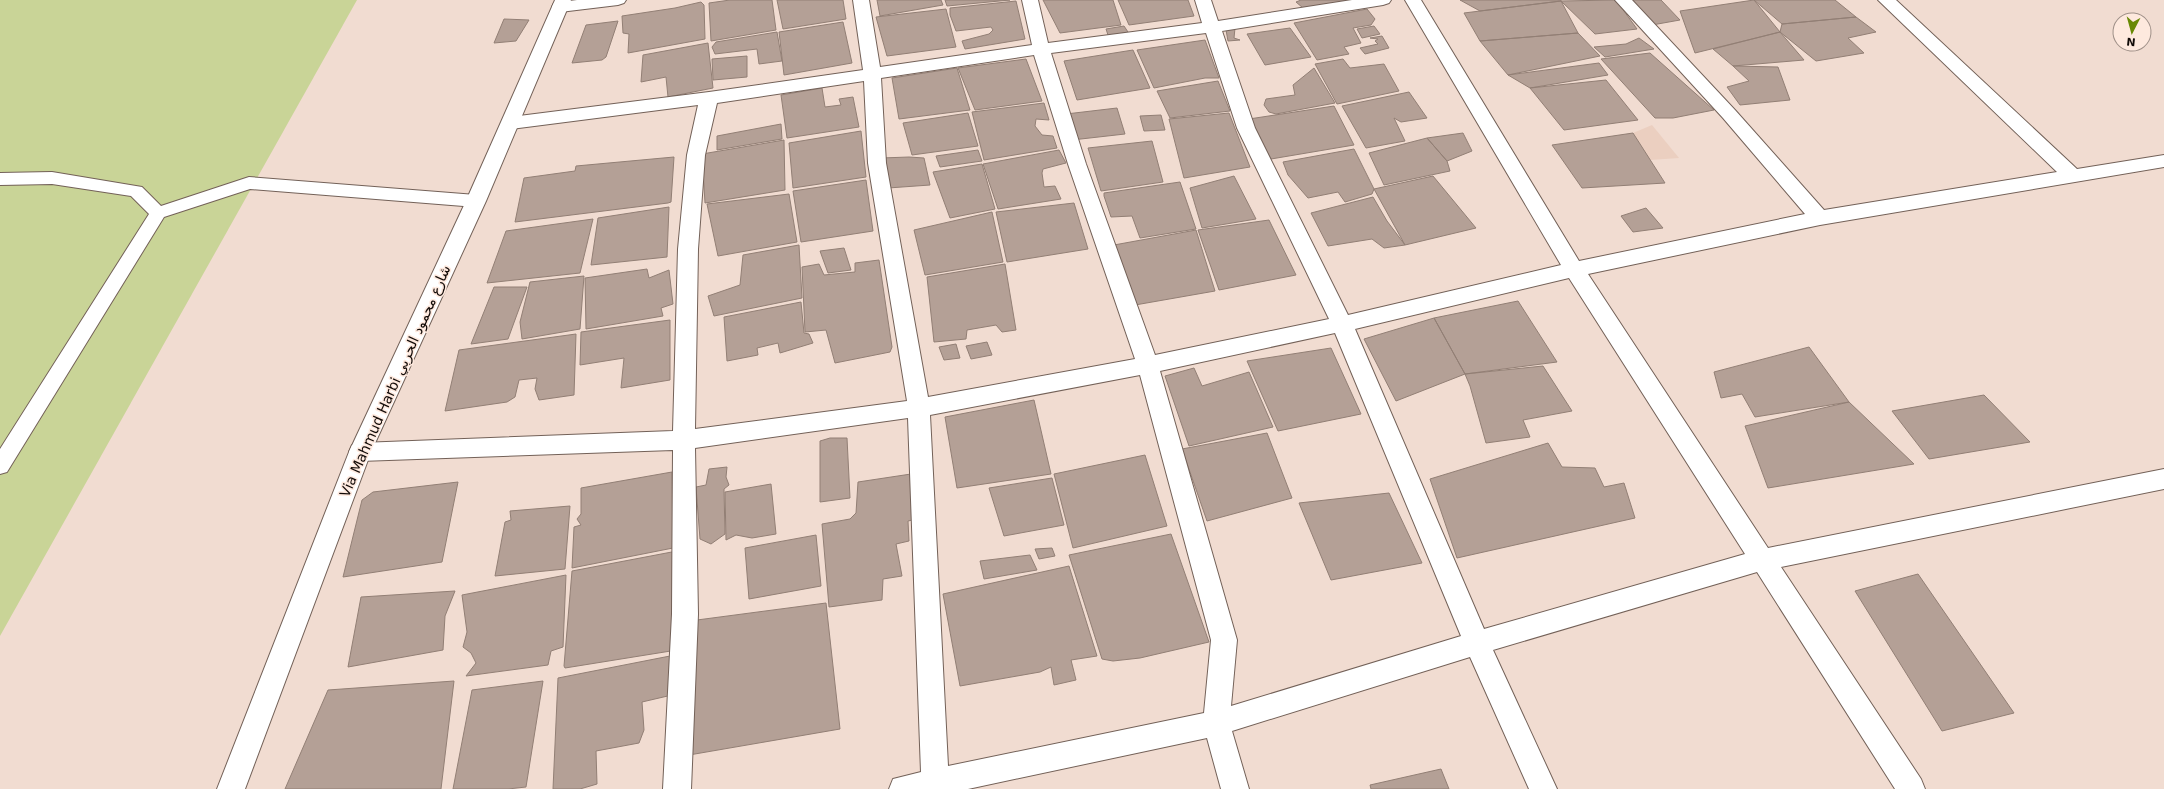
<svg xmlns="http://www.w3.org/2000/svg" width="2164" height="789" font-family="'DejaVu Sans',Vazirmatn,sans-serif">
<style>
.built{fill:#ebcfc0}
.green{fill:#c9d497}
.building{fill:#b4a096;stroke:#927f75}
.lines{fill:none;stroke-linecap:round;stroke-linejoin:round}
.service-casing{stroke:#736158;stroke-width:2}
.minor-casing{stroke:#736158;stroke-width:2}
.tertiary-casing{stroke:#736158;stroke-width:2}
.service{fill:#fff;fill-rule:evenodd}
.minor{fill:#fff;fill-rule:evenodd}
.tertiary{fill:#fff;fill-rule:evenodd}
.labels{text-anchor:middle;stroke-width:3;stroke-linejoin:round;paint-order:stroke}
.street-label{font-size:14px;fill:#110a07;stroke:#fee9de}
</style>
<rect width="100%" height="100%" fill="#f1dcd1"/>
<!-- built -->
<path class="built" d="M1652,125L1679,158L1650,160L1633,133Z"/>
<!-- green -->
<path class="green" d="M0,0H357L0,636Z"/>
<!-- building -->
<path class="building" d="M730,0H772L776,30L711,41L709,3Z
M777,0H843L846,19L783,29Z
M877,0H941L943,5L880,16Z
M945,0H1010L947,6Z
M1043,0H1113L1121,25L1060,33Z
M1118,0H1188L1194,16L1129,25Z
M1352,0L1303,8L1296,2L1301,0Z
M1460,0H1561V1L1480,11Z
M1616,0L1637,29L1595,34L1561,1Z
M1629,0H1661L1680,20L1652,25Z
M1754,0H1835L1856,17L1782,24Z
M1754,0L1780,32L1695,53L1680,11Z
M1016,1L1025,39L965,49L962,41L989,34L993,30L991,27L956,31L950,15V8Z
M1561,1L1578,33L1480,41L1464,13Z
M701,2L704,5L705,39L628,53L629,34L623,33L622,16L675,8Z
M946,9L956,47L887,56L876,17Z
M1367,9L1375,19L1371,25L1353,28L1361,43L1344,47L1349,54L1317,60L1294,23Z
M1856,17L1876,32L1848,38L1864,53L1816,61L1780,32L1782,24Z
M504,19L529,20L516,41L494,43Z
M618,21L606,57L602,60L572,63L586,25Z
M843,22L852,63L784,75L779,32Z
M1124,26L1128,32L1111,36L1108,35L1106,29Z
M1374,26L1380,34L1362,38L1357,29Z
M1235,28L1234,38L1240,40L1228,41L1226,30Z
M1290,28L1311,57L1265,65L1247,34Z
M777,32L782,61L759,64L757,49L715,54L712,47L716,42Z
M1780,32L1804,60L1733,66L1713,49Z
M1578,33L1600,56L1508,75L1480,41Z
M1382,36L1389,48L1365,54L1360,48L1378,44L1375,41L1378,39L1370,38Z
M1639,38L1654,49L1605,57L1594,47L1626,44Z
M1205,40L1219,78H1205L1154,88L1137,50Z
M708,43L713,88L668,97L666,77L641,82L643,55Z
M1133,50L1150,88L1077,100L1064,61Z
M1650,53L1714,110L1673,118H1655L1601,59Z
M747,56V77L713,80L712,59Z
M1026,59L1042,101L975,110L958,68Z
M1343,59L1350,68L1384,64L1399,91L1337,104L1315,64Z
M1599,63L1608,75L1530,88L1508,75Z
M1733,66L1778,67L1790,100L1740,105L1727,87L1749,81Z
M957,68L970,110L899,119L892,78Z
M1314,68L1335,103L1276,114L1269,112L1264,105L1266,99L1295,95L1293,85Z
M1606,80L1638,120L1564,130L1530,88Z
M1218,81L1230,111L1170,118L1157,91Z
M822,88L825,107L841,105L839,99L853,97L859,127L787,138L781,95Z
M1409,92L1427,118L1401,122L1394,118L1405,141L1366,148L1342,106Z
M1044,103L1049,120L1036,119L1035,126L1042,135L1053,136L1057,148L984,160L972,112Z
M1334,106L1354,145L1271,159L1249,119Z
M1117,108L1125,134L1072,140L1066,114Z
M968,113L978,146L912,155L903,123Z
M1229,113L1250,167L1184,178L1169,119Z
M1161,115L1165,130L1144,131L1140,116Z
M781,124L782,139L717,150V136Z
M861,131L866,177L793,188L789,143Z
M1463,133L1472,151L1447,161L1427,138Z
M1633,133L1665,183L1582,188L1552,145Z
M1427,138L1447,161L1450,171L1384,185L1369,153Z
M784,140L785,190L705,203L702,154Z
M1152,141L1163,182L1101,191L1088,148Z
M1354,149L1374,189L1372,194L1345,202L1338,192L1308,198L1288,175L1283,162Z
M978,150L982,161L940,167L936,156Z
M1059,150L1066,163L1043,169L1042,173L1044,187L1055,186L1061,199L998,209L983,164Z
M674,157L671,202L668,203L515,222L524,178L575,171L576,166Z
M909,157L924,158L930,185L888,188L881,158Z
M982,164L995,209L950,218L933,172Z
M1234,176L1256,219L1202,228L1190,188Z
M1433,176L1476,228L1405,245L1374,189Z
M866,180L873,231L801,242L793,191Z
M1180,182L1196,229L1140,238L1132,216L1111,217L1104,196V193Z
M789,194L797,242L718,256L707,204Z
M1373,197L1387,221L1405,245L1384,248L1372,239L1328,246L1311,213Z
M1074,203L1088,249L1007,262L996,212Z
M669,207L667,257L591,265L598,218Z
M1646,208L1663,228L1633,232L1621,216Z
M992,212L1003,262L925,275L914,230Z
M593,219L580,273L487,283L506,231Z
M1269,220L1296,275L1219,290L1198,230Z
M1196,230L1215,291L1135,305L1114,245Z
M799,245L802,298L714,316L708,296L740,285L743,255Z
M844,248L851,270L828,273L820,251Z
M879,260L892,347L890,352L835,363L826,330L805,332L802,267L819,264L824,275L855,272V263Z
M1005,264L1016,330L1002,332L996,325L967,330L966,339L934,342L927,277Z
M647,269L649,278L669,270L673,304L661,308L663,316L586,329L585,278Z
M584,276L580,329L522,339L520,322L530,282Z
M494,287H527L508,339L471,344Z
M1518,301L1557,362L1465,374L1434,318Z
M801,302L804,333L809,334L813,343L780,353L778,343L757,348L758,355L727,361L724,317Z
M1434,318L1465,374L1396,401L1364,339Z
M670,320V380L621,388L624,358L580,365L581,332Z
M576,334L574,395L539,400L535,389L537,378L519,380L515,397L507,402L445,411L459,350Z
M987,342L992,355L971,359L966,346Z
M956,344L960,358L944,360L939,347Z
M1809,347L1849,402L1755,417L1742,394L1721,398L1714,372Z
M1331,348L1361,414L1278,431L1247,361Z
M1543,366L1572,411L1523,420L1530,437L1486,443L1470,386L1465,374Z
M1194,368L1202,386L1249,372L1273,427L1189,446L1165,376Z
M1984,395L2030,442L1929,459L1892,411Z
M1034,400L1051,474L957,488L945,417Z
M1849,402L1914,464L1768,488L1745,426Z
M1267,433L1292,498L1207,521L1182,449Z
M830,438H847L850,498L820,502V441Z
M1548,443L1562,467L1595,468L1604,487L1624,483L1635,518L1457,558L1430,479Z
M1145,455L1167,526L1073,548L1054,474Z
M727,467L726,477L729,485L724,489L725,534L711,544L700,539L696,487L706,485L709,469Z
M672,472L673,548L572,568L574,527L581,525L577,519L581,514V488Z
M911,474L917,519L908,521L909,541L896,544L902,576L883,579L882,600L829,607L822,524L850,519L856,513L858,482Z
M1052,478L1064,525L1004,536L989,488Z
M458,482L442,562L343,577L362,500L373,492Z
M771,484L776,534L752,538L736,535L726,540L725,492Z
M1389,493L1422,563L1331,580L1299,503Z
M570,506L565,569L495,576L505,522L511,520L510,511Z
M1171,534L1209,642L1140,658L1113,661L1102,659L1069,555Z
M816,535L821,586L749,599L745,548Z
M1052,548L1055,556L1039,559L1035,549Z
M677,551V650L565,668L564,666L572,571Z
M1030,555L1037,570L984,579L980,561Z
M1069,566L1097,656L1071,660L1076,680L1054,685L1051,667L1040,672L960,686L943,594Z
M1918,574L2014,713L1942,731L1855,591Z
M566,575L563,647L551,651L548,665L466,676L476,663L471,653L463,647L467,632L462,595Z
M455,591L445,616L443,650L348,667L361,597Z
M826,603L840,729L689,755L697,620Z
M670,656L672,695L642,702L644,730L639,743L596,751L597,784L580,789H553L558,678Z
M454,681L441,789H285L328,690Z
M543,681L526,787L508,789H453L472,690Z
M1441,769L1449,789H1371L1370,785Z"/>
<g class="lines">
<defs>
<path id="service" d="M52,172L142,187L161,206L249,177L476,195L482,197L484,201L482,205L476,207L250,189L164,217L7,472L0,474V449L149,214L131,196L52,184L0,185V173Z"/>
<path id="minor" d="M577,0H626L624,3L618,5L560,12L554,11L552,7L554,3Z
M853,0H869L880,67L1032,45L1022,0H1038L1048,43L1202,23L1195,0H1211L1218,21L1352,0H1391L1389,3L1383,5L1222,31L1255,128L1348,315L1561,265L1405,0H1421L1579,261L1805,214L1723,118L1615,0H1632L1735,110L1824,210L2057,172L1878,0H1896L2077,169L2164,155V167L1820,225L1588,274L1768,548L2164,469V489L1781,567L1921,779L1925,789H1895L1757,572L1493,650L1557,789H1529L1470,657L1232,731L1249,789H1221L1207,738L968,789H889L893,779L921,772L908,418L695,448L698,614L691,789H663L672,614L673,450L360,461L352,459L349,452L352,445L360,443L673,431L678,249L687,155L698,105L511,129L505,127L502,123L505,119L511,117L709,92L863,70ZM1206,33L1237,128L1329,319L1155,355L1086,164L1051,53ZM1034,55L1068,164L1135,359L928,397L886,163L881,78ZM864,81L868,163L907,401L695,429L698,249L705,155L717,103ZM1569,278L1745,554L1484,629L1355,329ZM1335,333L1461,636L1231,706L1237,640L1160,371ZM1140,375L1211,640L1204,713L948,766L930,415Z"/>
<path id="tertiary" d="M555,0H571L486,201L371,452L245,789H217L349,452L466,201Z"/>
</defs>
<!-- service casing -->
<use href="#service" class="service-casing"/>
<!-- minor casing -->
<use href="#minor" class="minor-casing"/>
<!-- tertiary casing -->
<use href="#tertiary" class="tertiary-casing"/>
<!-- service -->
<use href="#service" class="service"/>
<!-- minor -->
<use href="#minor" class="minor"/>
<!-- tertiary -->
<use href="#tertiary" class="tertiary"/>
</g>
<g class="labels">
<!-- street labels -->
<g class="street-label">
<text transform="translate(395 381) rotate(-66)" y="5">Via Mahmud Harbi شارع محمود الحربي</text>
</g>
</g>
<!-- north arrow -->
<g transform="translate(2132 32) rotate(186)"><circle r="19" fill="#fee9de" stroke="#9f9088"/>
<path d="M0-3L7 15L0 10L-7 15Z" fill="#698904"/>
<text y="-6" font-size="11" font-weight="bold" text-anchor="middle" fill="#110a07">N</text>
</g>
</svg>
